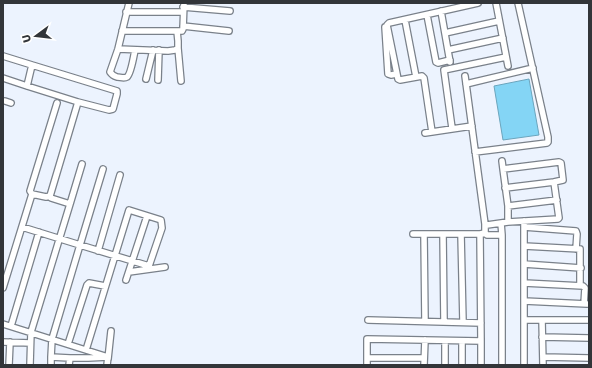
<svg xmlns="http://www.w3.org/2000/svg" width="592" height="368" font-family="Poppins,sans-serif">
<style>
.water{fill:#84d5f5;stroke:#6ba5bd}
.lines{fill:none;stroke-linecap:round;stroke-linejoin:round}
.street-casing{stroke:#7a818a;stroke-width:8}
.street{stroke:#fff;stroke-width:5.5}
</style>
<rect width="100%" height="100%" fill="#ecf3fe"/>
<!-- water -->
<path class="water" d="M529,79L539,135L503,140L494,86Z"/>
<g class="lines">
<defs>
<path id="street" d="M129,3L118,49L110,72C112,75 114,76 117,77C120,77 124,79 127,77C131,74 134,55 135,50
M496,3L508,66
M183,7L230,11
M441,11L450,62
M126,12H183
M427,15L436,62L438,63L450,60
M405,20L416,77
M183,26L229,31
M385,27L388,74L391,75L396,74
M122,31H182L183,29L184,3
M445,33L499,21
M178,48L181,81
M118,49L168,51L175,50L178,48V41L177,31
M448,50L503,38
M3,56L32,65L27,86L3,78
M32,65L117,91V94L113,109L109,110L78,102
M465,76L485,224L487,225L508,222L558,219L559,218L554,182L563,180L561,163L559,162L503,169L502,161
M146,79L153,50
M158,80L159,50
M466,84L533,68
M27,86L78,102L50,196L51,198L70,204L31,332L30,365
M5,101L11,103
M452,128L444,70L506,57
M432,132L424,78L422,76L400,80L398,79L387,25L389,23L478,3
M425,133L472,126
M475,152L547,143L548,142V137L518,3
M503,169L508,206V222
M505,188L554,182
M32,194L46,197L50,196
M70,204L82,164
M508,206L557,200
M524,221V365
M501,223L502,235
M485,224V233L487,235H502V365
M22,227L80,245L103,169
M524,227L576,231L577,234L576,249
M413,234H480
M424,234L425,321
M443,234L444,321
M461,234L463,322
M524,246L580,249V286
M98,251L120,175
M524,264L581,268
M129,272L165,267
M126,280L147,216
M524,283L583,286L585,288L584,304
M3,288L32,194L30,191L57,103
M524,301L587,304
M368,320L481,323
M524,320H589
M542,320L543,365
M3,324L108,357
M11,326L39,232
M542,337L589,338
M462,341V365
M481,341L480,234L485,233
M3,342L30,343
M68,344L87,285L89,283L105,286
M86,350L129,210L161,220L162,228L148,269
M51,357L52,339L80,245L149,266
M543,357L589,358
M70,358H88L108,357L107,365
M367,358H424
M108,359L111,331
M9,365L10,342
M51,365V357L70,358L69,365
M367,365V339L481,341V365
M424,365L425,340
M445,365V341"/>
</defs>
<!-- street casing -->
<use href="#street" class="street-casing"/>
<!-- street -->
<use href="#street" class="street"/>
</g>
<!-- border -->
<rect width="592" height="368" fill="none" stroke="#323539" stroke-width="8"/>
<!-- north arrow -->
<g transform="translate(36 36) rotate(255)" stroke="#ffffff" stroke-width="3" paint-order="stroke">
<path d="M0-3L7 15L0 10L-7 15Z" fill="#323539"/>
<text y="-6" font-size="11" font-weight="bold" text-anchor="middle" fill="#323539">U</text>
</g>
</svg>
